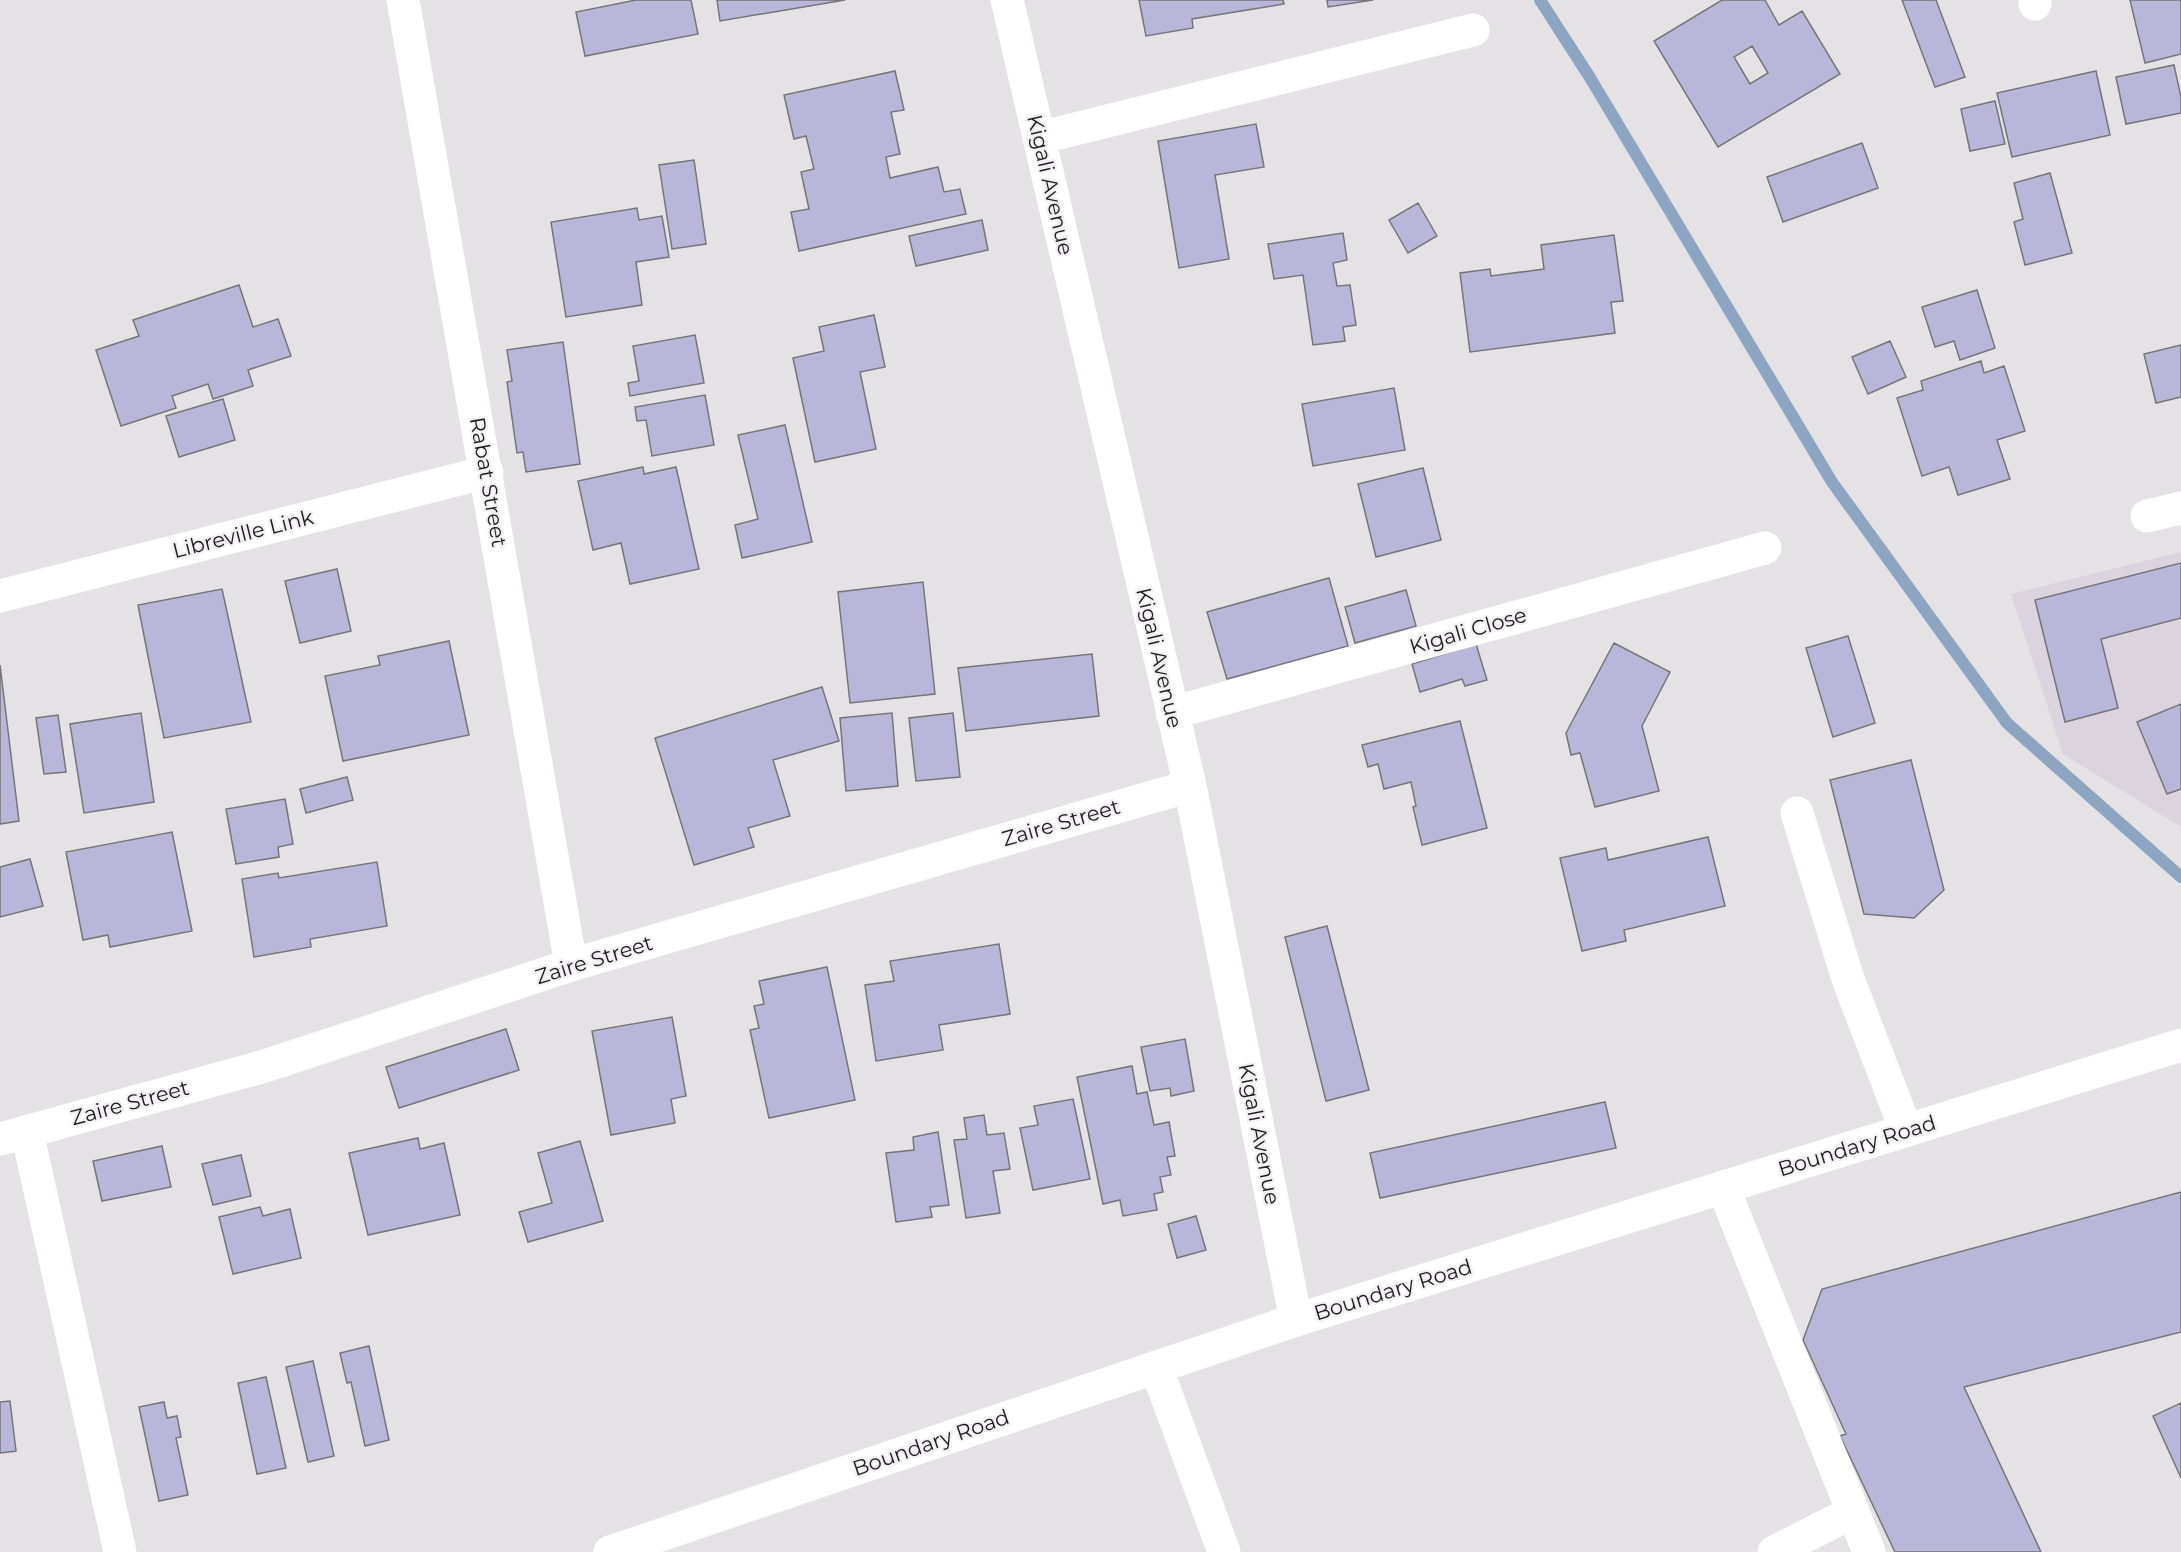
<svg xmlns="http://www.w3.org/2000/svg" width="2181" height="1552" font-family="Montserrat,sans-serif">
<style>
.built{fill:#dbd3dd}
.lines{fill:none;stroke-linecap:round;stroke-linejoin:round}
.stream{stroke:#8da5c1;stroke-width:12}
.building{fill:#b8b7d9;stroke:#76767a;stroke-width:1.5;fill-rule:evenodd}
.minor{stroke:#fff;stroke-width:33}
.major{stroke:#fff;stroke-width:33}
.labels{text-anchor:middle;stroke-width:4.5;stroke-linejoin:round;paint-order:stroke}
.street-label{font-size:21px;fill:#1d1c1e;stroke:#f2f0f3}
</style>
<rect width="100%" height="100%" fill="#e5e2e6"/>
<!-- built -->
<path class="built" d="M2181,552V827L2063,754L2011,594Z"/>
<g class="lines">
<!-- stream -->
<path class="stream" d="M1540,0L1589,76L1832,482L2007,723L2181,877"/>
</g>
<!-- building -->
<path class="building" d="M636,0H691L698,34L585,56L576,12Z
M717,0H845L720,21Z
M1139,0H1283L1284,4L1192,19L1193,28L1146,36Z
M1327,0H1373L1328,7Z
M1722,0H1765L1779,25L1802,11L1840,74L1718,147L1654,41ZM1752,46L1768,73L1750,84L1734,57Z
M1902,0H1936L1965,77L1935,87Z
M2130,0H2181V54L2145,63Z
M2174,65L2181,97V113L2126,124L2116,77Z
M895,71L904,110L891,112L900,154L886,157L890,178L938,167L944,192L960,189L966,214L799,251L791,212L809,209L801,172L814,169L806,136L794,139L784,95Z
M2096,71L2110,135L2012,157L1997,93Z
M1995,101L2005,144L1970,151L1961,109Z
M1256,124L1264,167L1215,175L1229,259L1179,268L1158,141Z
M1862,143L1878,188L1783,222L1767,177Z
M694,160L706,244L672,249L659,165Z
M2050,173L2072,253L2025,265L2014,222L2023,219L2014,183Z
M1418,203L1437,236L1408,253L1389,220Z
M637,208L639,220L662,216L669,257L636,262L642,305L566,317L551,222Z
M982,220L988,250L916,266L909,236Z
M1343,233L1347,260L1333,263L1337,286L1350,285L1356,325L1343,327L1345,341L1313,345L1303,275L1274,279L1268,244Z
M1614,235L1623,301L1611,302L1615,333L1470,352L1460,273L1490,269L1491,276L1544,269L1541,245Z
M239,285L253,327L278,319L291,356L248,370L253,386L213,399L208,384L172,396L176,408L121,426L96,350L139,336L133,320Z
M1977,290L1995,348L1960,360L1954,341L1935,347L1922,307Z
M874,315L885,367L860,372L876,449L815,462L793,358L824,351L819,327Z
M695,335L704,383L630,396L628,383L639,381L633,346Z
M1890,341L1906,377L1868,394L1852,357Z
M563,342L580,464L526,472L523,452L517,453L507,382L512,381L507,350Z
M2181,345V397L2156,403L2144,354Z
M1981,361L1984,373L2004,366L2025,431L1997,440L2010,479L1958,495L1949,467L1922,476L1897,398L1923,390L1921,381Z
M1394,388L1405,450L1313,466L1302,404Z
M705,395L714,445L652,456L646,420L637,421L635,407Z
M223,399L235,440L179,457L166,416Z
M785,425L812,542L742,558L735,525L758,519L738,435Z
M643,467L644,474L676,467L699,569L630,584L621,543L593,550L578,481Z
M1423,468L1441,540L1376,557L1358,484Z
M2181,563V618L2101,639L2118,708L2065,722L2035,600Z
M337,569L351,631L300,643L285,581Z
M1329,578L1348,646L1227,679L1207,612Z
M923,582L935,694L850,703L838,592Z
M222,589L251,722L164,738L138,605Z
M1406,590L1416,626L1355,643L1345,607Z
M1848,636L1875,723L1833,737L1806,648Z
M449,641L469,735L343,761L325,676L380,665L378,656Z
M1614,643L1670,672L1642,726L1659,791L1595,807L1580,753L1571,755L1566,733Z
M1476,644L1487,680L1465,686L1462,679L1420,692L1412,664Z
M1092,654L1099,716L966,731L958,668Z
M0,665L19,821L0,824Z
M822,687L839,741L773,760L790,816L748,828L754,847L694,865L655,738Z
M2181,704V789L2167,794L2137,722Z
M141,713L154,802L84,813L70,724Z
M892,713L898,786L846,791L840,718Z
M953,713L960,777L916,781L909,718Z
M58,715L66,772L44,774L36,718Z
M1460,721L1487,828L1422,845L1413,807L1416,806L1411,782L1384,789L1378,764L1368,767L1362,745Z
M1911,760L1944,890L1914,918L1864,914L1830,780Z
M347,777L353,800L306,813L300,789Z
M285,799L293,844L278,847L279,857L236,864L226,809Z
M172,832L192,931L110,947L108,935L83,940L66,852Z
M1708,837L1725,906L1624,930L1626,941L1582,951L1560,858L1606,848L1608,860Z
M30,859L43,906L0,917V867Z
M377,862L387,926L310,939L311,947L254,957L242,879L278,873L279,878Z
M1327,926L1369,1090L1326,1101L1285,937Z
M999,944L1010,1014L939,1025L943,1050L876,1061L865,985L894,981L890,961Z
M827,967L855,1100L769,1118L750,1030L759,1028L754,1006L764,1004L759,981Z
M672,1017L686,1096L671,1099L675,1123L611,1135L592,1031Z
M506,1029L519,1070L399,1108L386,1067Z
M1185,1039L1194,1091L1171,1096L1170,1088L1150,1091L1141,1047Z
M1132,1066L1137,1094L1147,1092L1154,1125L1169,1122L1175,1156L1167,1157L1171,1175L1160,1177L1163,1192L1154,1194L1157,1210L1123,1216L1120,1200L1103,1204L1077,1077Z
M1073,1099L1090,1179L1033,1190L1020,1128L1038,1125L1034,1106Z
M1605,1102L1616,1148L1380,1198L1370,1153Z
M984,1115L987,1135L1004,1133L1010,1169L993,1171L1000,1213L966,1218L954,1140L967,1139L964,1118Z
M938,1132L949,1205L930,1207L932,1217L896,1222L886,1153L914,1150L913,1137Z
M418,1138L420,1149L444,1143L460,1215L368,1235L349,1153Z
M580,1141L603,1221L528,1242L519,1212L552,1203L538,1153Z
M162,1146L171,1187L102,1201L93,1161Z
M241,1155L251,1196L213,1205L202,1164Z
M2181,1192V1332L1964,1387L2041,1552H1895L1840,1436L1846,1434L1803,1340L1822,1289Z
M260,1207L263,1216L290,1209L301,1258L233,1274L219,1217Z
M1196,1216L1206,1250L1177,1258L1168,1224Z
M369,1346L389,1440L365,1446L351,1382L347,1383L340,1353Z
M313,1361L334,1456L308,1462L286,1367Z
M266,1377L286,1468L257,1474L238,1383Z
M10,1401L16,1451L0,1453V1402Z
M164,1402L167,1418L177,1416L181,1437L176,1438L188,1495L159,1501L139,1407Z
M2181,1403V1478L2153,1416Z"/>
<g class="lines">
<!-- minor -->
<path class="minor" d="M403,0L571,965
M1007,0L1190,786L1296,1320
M2035,4V0
M1039,138L1473,30
M2147,516L2181,508
M0,596L487,472
M1172,713L1765,548
M1797,813L1848,979L1906,1130
M27,1132L120,1552
M0,1139L265,1066L571,965L1190,786
M1723,1187L1869,1552
M1156,1367L1224,1552
M1774,1552L1853,1512"/>
<!-- major -->
<path class="major" d="M610,1552L1296,1320L2181,1045"/>
</g>
<g class="labels">
<!-- street labels -->
<g class="street-label">
<text transform="translate(1050 185) rotate(77)" y="7">Kigali Avenue</text>
<text transform="translate(488 482) rotate(80)" y="7">Rabat Street</text>
<text transform="translate(243 534) rotate(-14)" y="7">Libreville Link</text>
<text transform="translate(1468 631) rotate(-16)" y="7">Kigali Close</text>
<text transform="translate(1159 658) rotate(77)" y="7">Kigali Avenue</text>
<text transform="translate(1061 823) rotate(-16)" y="7">Zaire Street</text>
<text transform="translate(594 960) rotate(-17)" y="7">Zaire Street</text>
<text transform="translate(130 1103) rotate(-15)" y="7">Zaire Street</text>
<text transform="translate(1259 1134) rotate(79)" y="7">Kigali Avenue</text>
<text transform="translate(1857 1146) rotate(-17)" y="7">Boundary Road</text>
<text transform="translate(1393 1290) rotate(-17)" y="7">Boundary Road</text>
<text transform="translate(931 1443) rotate(-19)" y="7">Boundary Road</text>
</g>
</g>
</svg>
